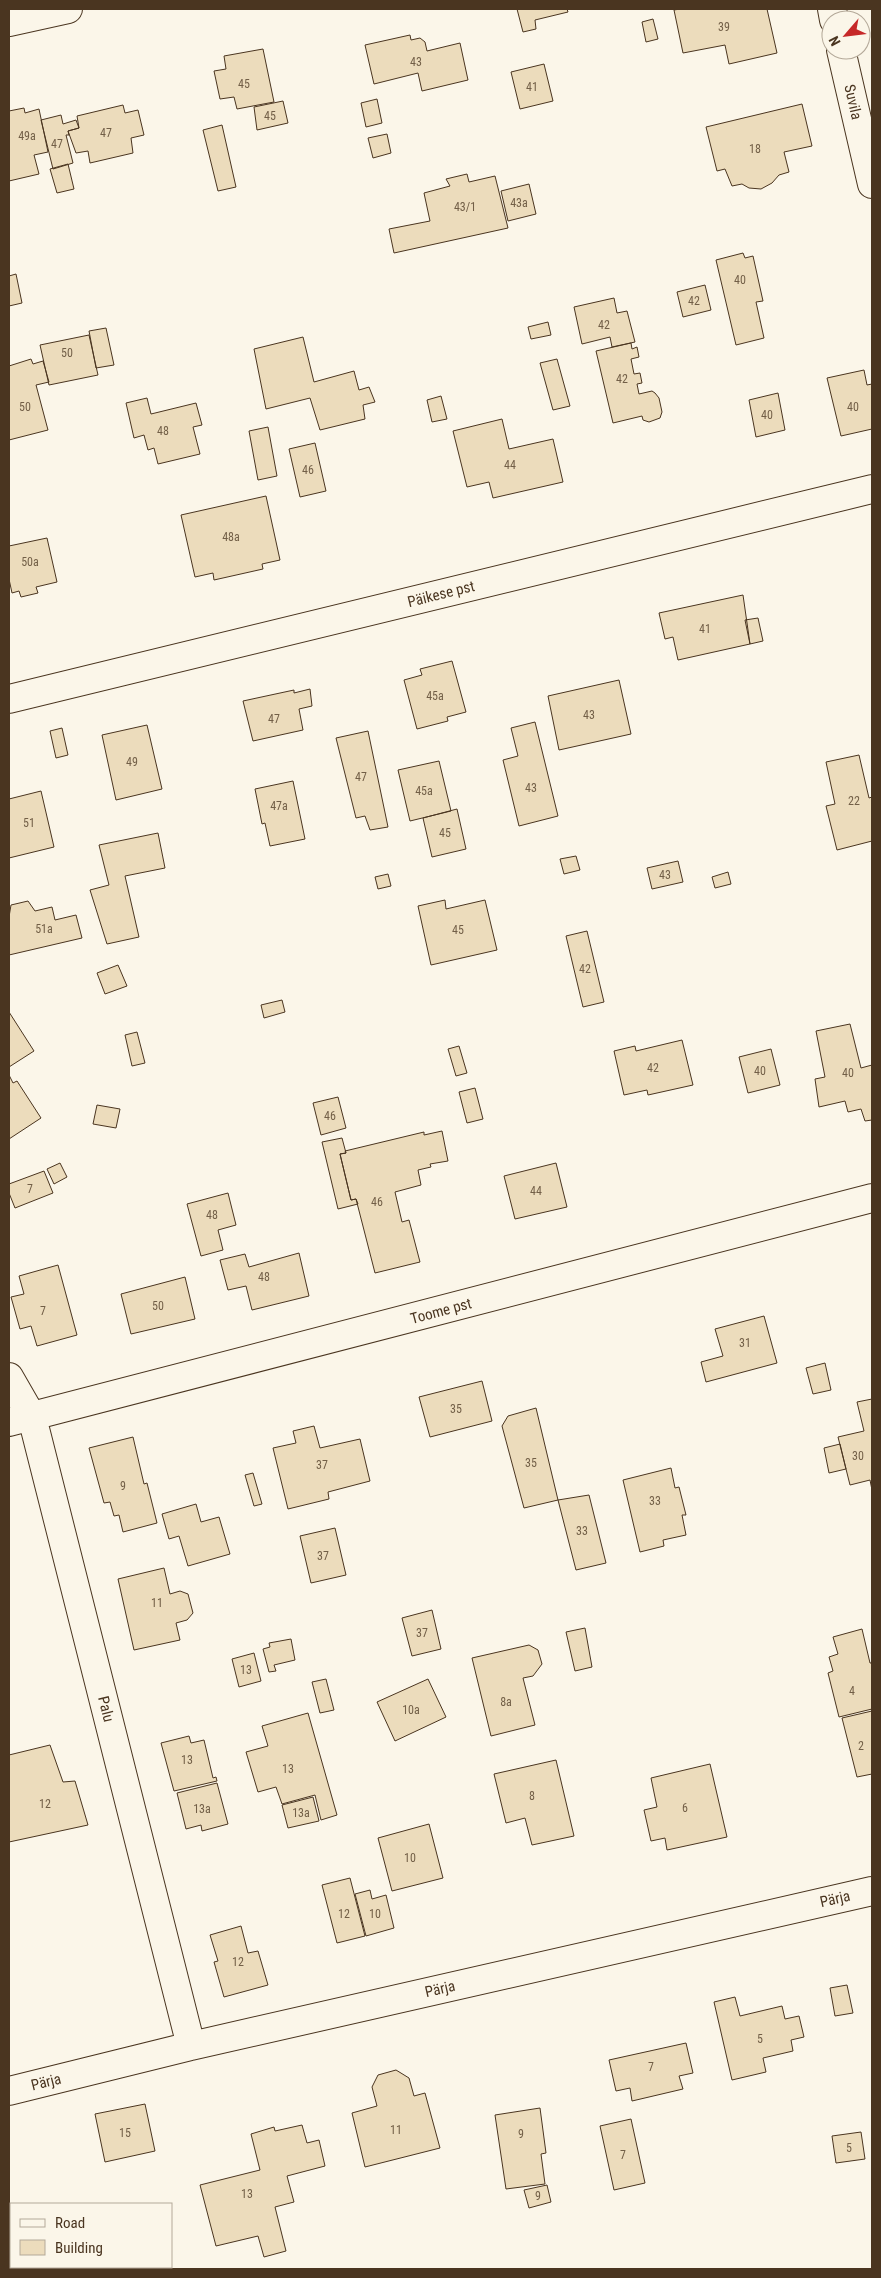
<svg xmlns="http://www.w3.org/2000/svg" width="881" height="2278" font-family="'Roboto Condensed',sans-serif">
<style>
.building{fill:#ecdcbc;stroke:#4a3520}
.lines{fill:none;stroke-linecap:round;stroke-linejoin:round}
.minor-casing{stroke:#4a3520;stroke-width:30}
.secondary-casing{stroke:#4a3520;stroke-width:30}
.minor{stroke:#fbf6e9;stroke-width:28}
.secondary{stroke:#fbf6e9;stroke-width:28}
.labels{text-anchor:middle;stroke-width:4;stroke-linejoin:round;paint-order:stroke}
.number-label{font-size:12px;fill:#725f47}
.street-label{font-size:15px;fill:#4a3520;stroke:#fbf6e9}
</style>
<rect width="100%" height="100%" fill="#fbf6e9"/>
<!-- building -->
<path class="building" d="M517,9H567L568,12L535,20L536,29L523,32Z
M680,9H767L777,53L729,64L725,45L683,53L674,10Z
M653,19L658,39L646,42L642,22Z
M410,35L411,40L420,38L425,42L427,51L460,43L468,80L422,91L418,73L374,84L365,45Z
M263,49L274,102L237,109L234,97L220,99L214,71L226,69L224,56Z
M544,64L553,101L520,109L511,72Z
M377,99L382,123L366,127L361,103Z
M283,101L288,123L257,130L254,107Z
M802,104L812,146L784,152L789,172L779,175L772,183L761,189L749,188L742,184L732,186L725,169L717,171L706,127Z
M123,105L125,113L138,110L144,135L131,138L133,153L90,163L88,151L76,153L68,131L79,128L77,116Z
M24,108L25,113L39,109L48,152L34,155L39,174L9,181V111Z
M61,115L63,124L76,120L79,128L68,131L69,135H66L73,163L53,169L41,120Z
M222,125L236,187L218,191L203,130Z
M387,134L391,153L373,158L368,138Z
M68,164L74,189L57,193L50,169Z
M467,174L469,182L495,176L508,228L394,253L389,229L430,221L424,193L450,186L446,179Z
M529,184L536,214L508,221L501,191Z
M743,253L745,258L753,256L763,301L756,302L764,338L736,345L716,260Z
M16,274L22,303L9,306V276Z
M705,285L711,310L683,317L677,292Z
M614,298L617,313L627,311L635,342L612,347L610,337L582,344L574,307Z
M548,322L551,335L531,339L528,327Z
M106,328L114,365L96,368L89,331Z
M89,335L98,375L49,385L40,345Z
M303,337L314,382L354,371L359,390L369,387L375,402L363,405L365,419L320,430L310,398L266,409L254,349Z
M631,343L632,349L637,347L639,357L631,359L634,374L640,373L642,383L637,384L639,394L652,391L655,393L659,398L662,412L660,418L649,422L643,420L642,416L613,423L596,351Z
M31,359L33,364L43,361L49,382L36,385L48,430L9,440V366Z
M557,359L570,406L553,410L540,363Z
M864,370L867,385L872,384V429L841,436L827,378Z
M778,393L785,430L756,437L749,400Z
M441,396L447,419L432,422L427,400Z
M147,398L151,414L196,403L202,425L193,427L200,454L158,464L154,448L148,450L144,435L134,438L126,403Z
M502,419L509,449L553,439L563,482L493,498L489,482L467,487L453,431Z
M268,427L277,476L258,480L249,431Z
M315,443L326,491L300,497L289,449Z
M266,496L280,560L262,564L263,569L214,580L213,573L195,577L181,515Z
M47,538L57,582L36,587L38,593L21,597L19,591L12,593L9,579V546Z
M743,595L750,644L678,660L673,637L665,639L659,613Z
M758,618L763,641L750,644L745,620Z
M452,661L466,712L447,717L448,721L417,729L404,680L422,675L420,669Z
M619,680L631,734L559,750L548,696Z
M310,689L312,706L299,709L303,730L253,741L243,701L294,690V693Z
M535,722L558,816L519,826L503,760L518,756L511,728Z
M147,725L162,789L116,800L102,735Z
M62,728L68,755L56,758L50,731Z
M368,731L388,827L370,830L365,816L356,818L336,738Z
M859,755L869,798L872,797V841L837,850L826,806L835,804L826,762Z
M439,761L451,811L410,821L398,770Z
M293,781L305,839L270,846L265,823L262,824L255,789Z
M41,791L54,847L9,858V799Z
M457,809L466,849L432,857L423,818Z
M158,833L165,868L125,876L139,937L107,944L90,890L109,885L99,845Z
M576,856L580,870L564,874L560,859Z
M678,861L683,882L652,889L647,868Z
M728,872L731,884L715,888L712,877Z
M388,874L391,886L378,889L375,877Z
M445,900L446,909L485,900L497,950L431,965L418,906Z
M28,901L35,911L52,907L55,920L76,915L82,938L9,955V917L11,905Z
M587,931L604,1002L583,1007L566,936Z
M118,965L127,986L105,994L97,973Z
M282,1000L285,1012L264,1018L261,1005Z
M9,1012L34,1051L9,1067Z
M850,1024L861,1068L872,1065V1120L865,1121L861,1109L848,1112L845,1101L819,1107L815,1079L825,1077L816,1031Z
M137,1032L145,1063L132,1066L125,1035Z
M682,1040L693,1085L648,1095L647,1090L624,1095L614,1051L635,1046L636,1051Z
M459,1046L467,1073L456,1076L448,1049Z
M771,1049L780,1085L748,1093L739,1057Z
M9,1075L13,1083L17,1081L41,1118L9,1139Z
M475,1088L483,1119L467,1123L459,1092Z
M338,1097L346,1128L321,1135L313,1103Z
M97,1105L120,1109L116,1128L93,1124Z
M442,1131L448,1161L430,1164L431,1167L418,1170L421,1185L395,1192L402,1222L409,1220L420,1262L375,1273L356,1199L351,1200L340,1154L346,1153L345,1151L424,1132V1135Z
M342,1138L346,1153L340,1154L351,1200L356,1199L358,1204L338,1209L322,1142Z
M60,1163L67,1177L54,1184L47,1169Z
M556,1163L567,1207L515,1219L504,1176Z
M44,1171L53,1193L15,1208L9,1193V1184Z
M228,1193L236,1225L218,1230L223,1250L201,1256L187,1204Z
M299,1253L309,1296L252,1310L246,1286L228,1290L220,1260L245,1254L249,1267Z
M58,1265L77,1335L37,1346L31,1326L20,1329L11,1297L24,1294L19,1276Z
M185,1277L195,1319L131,1334L121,1294Z
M764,1316L777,1363L706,1382L701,1362L723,1356L715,1329Z
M825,1363L831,1390L813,1394L806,1368Z
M482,1381L492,1421L430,1437L419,1397Z
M872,1399V1490L870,1480L850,1485L838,1437L864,1431L857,1402Z
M536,1408L558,1500L524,1508L502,1426L508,1416Z
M314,1426L320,1448L360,1439L370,1481L328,1492L329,1499L288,1509L273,1448L296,1443L293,1431Z
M133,1437L144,1484L147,1483L157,1523L123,1532L119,1515L114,1516L110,1502L104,1503L89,1448Z
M840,1444L846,1469L829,1473L824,1448Z
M671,1468L675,1488L679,1487L686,1515H682L686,1535L663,1540L664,1546L640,1552L623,1480Z
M253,1473L262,1504L254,1506L245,1475Z
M589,1495L606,1563L576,1570L558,1500Z
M196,1504L201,1522L219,1517L230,1554L188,1566L179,1536L169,1539L162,1514Z
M335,1528L346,1575L311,1583L300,1536Z
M164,1568L170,1594L180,1591L188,1594L193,1613L187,1620L176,1623L180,1640L134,1650L118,1579Z
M432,1610L441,1649L412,1656L402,1618Z
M585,1628L592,1667L575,1671L566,1632Z
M862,1629L870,1663H872V1709L839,1717L828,1673L833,1671L829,1657L838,1654L833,1637Z
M291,1639L295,1660L274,1665L276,1671L269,1672L263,1649L270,1647L269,1643Z
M529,1645L538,1650L542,1664L533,1676L523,1678L535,1725L491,1736L472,1658Z
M254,1653L261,1681L239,1687L232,1659Z
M326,1679L334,1710L320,1713L312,1682Z
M428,1679L446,1717L395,1741L377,1702Z
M872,1711V1774L857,1777L842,1718Z
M308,1713L337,1815L321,1820L315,1795L282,1804L276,1787L258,1792L246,1752L268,1746L262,1726Z
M189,1736L191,1743L204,1740L213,1778L216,1777L217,1781L174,1791L161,1743Z
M50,1745L63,1782L75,1781L88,1825L9,1842V1755Z
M556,1760L574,1836L532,1845L525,1818L506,1823L494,1774Z
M710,1764L727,1837L667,1850L665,1838L651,1841L644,1810L657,1807L651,1778Z
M217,1783L228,1824L202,1831L201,1825L186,1829L177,1793Z
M313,1797L319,1821L288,1828L282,1805Z
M429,1824L443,1878L392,1891L378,1838Z
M350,1878L365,1936L337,1943L322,1885Z
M370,1890L372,1899L386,1895L394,1928L366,1936L355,1894Z
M241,1926L248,1953L258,1951L268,1985L224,1997L214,1962L218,1961L210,1935Z
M847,1985L853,2013L835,2016L830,1988Z
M735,1997L740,2016L782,2006L785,2019L799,2016L804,2037L791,2040L793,2051L763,2058L766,2072L732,2080L714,2002Z
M686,2043L693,2073L679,2076L683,2089L632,2101L630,2088L616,2091L609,2060Z
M396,2070L409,2078L414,2096L425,2093L440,2148L365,2167L352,2113L377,2106L372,2087L378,2075Z
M145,2104L155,2151L105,2162L95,2114Z
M540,2108L546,2153L541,2154L545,2184L506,2189L495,2115Z
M631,2119L645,2183L614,2190L600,2126Z
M302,2125L307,2143L319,2140L325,2166L287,2176L294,2202L275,2207L286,2251L264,2257L258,2236L216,2246L200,2185L260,2170L251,2134L274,2127L275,2131Z
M861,2132L865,2159L836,2163L832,2136Z
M547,2185L551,2202L529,2208L524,2190Z"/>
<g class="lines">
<defs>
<path id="minor" d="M832,9L834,20
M841,50L872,184
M9,699L872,489
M9,1377L32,1417L191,2046
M9,1422L872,1198
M9,2091L191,2046L872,1891"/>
<path id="secondary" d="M9,22L68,9"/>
</defs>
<!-- minor casing -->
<use href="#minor" class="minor-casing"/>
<!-- secondary casing -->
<use href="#secondary" class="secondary-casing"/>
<!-- minor -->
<use href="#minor" class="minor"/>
<!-- secondary -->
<use href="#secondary" class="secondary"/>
</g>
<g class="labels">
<!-- number labels -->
<g class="number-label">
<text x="724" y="31">39</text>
<text x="416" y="66">43</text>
<text x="244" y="88">45</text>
<text x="532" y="91">41</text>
<text x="270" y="120">45</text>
<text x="106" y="137">47</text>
<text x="27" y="140">49a</text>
<text x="57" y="148">47</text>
<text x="755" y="153">18</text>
<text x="519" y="207">43a</text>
<text x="465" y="211">43/1</text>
<text x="740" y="284">40</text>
<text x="694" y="305">42</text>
<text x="604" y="329">42</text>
<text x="67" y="357">50</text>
<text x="622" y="383">42</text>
<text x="25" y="411">50</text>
<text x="853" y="411">40</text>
<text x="767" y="419">40</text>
<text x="163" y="435">48</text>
<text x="510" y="469">44</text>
<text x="308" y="474">46</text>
<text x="231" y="541">48a</text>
<text x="30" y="566">50a</text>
<text x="705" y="633">41</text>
<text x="435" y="700">45a</text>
<text x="589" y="719">43</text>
<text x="274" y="723">47</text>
<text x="132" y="766">49</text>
<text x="361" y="781">47</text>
<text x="531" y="792">43</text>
<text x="424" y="795">45a</text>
<text x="854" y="805">22</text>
<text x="279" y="810">47a</text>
<text x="29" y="827">51</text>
<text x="445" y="837">45</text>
<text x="665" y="879">43</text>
<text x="44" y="933">51a</text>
<text x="458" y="934">45</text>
<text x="585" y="973">42</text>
<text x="653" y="1072">42</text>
<text x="760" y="1075">40</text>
<text x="848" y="1077">40</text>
<text x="330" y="1120">46</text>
<text x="30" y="1193">7</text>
<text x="536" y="1195">44</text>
<text x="377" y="1206">46</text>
<text x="212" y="1219">48</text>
<text x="264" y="1281">48</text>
<text x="158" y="1310">50</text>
<text x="43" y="1315">7</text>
<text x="745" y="1347">31</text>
<text x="456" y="1413">35</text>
<text x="858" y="1460">30</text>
<text x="531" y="1467">35</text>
<text x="322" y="1469">37</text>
<text x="123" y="1490">9</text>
<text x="655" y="1505">33</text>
<text x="582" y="1535">33</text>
<text x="323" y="1560">37</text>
<text x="157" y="1607">11</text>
<text x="422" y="1637">37</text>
<text x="246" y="1674">13</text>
<text x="852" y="1695">4</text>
<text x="506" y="1706">8a</text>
<text x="411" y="1714">10a</text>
<text x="861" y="1750">2</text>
<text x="187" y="1764">13</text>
<text x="288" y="1773">13</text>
<text x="532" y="1800">8</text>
<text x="45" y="1808">12</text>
<text x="685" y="1812">6</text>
<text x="202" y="1813">13a</text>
<text x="301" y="1817">13a</text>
<text x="410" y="1862">10</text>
<text x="344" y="1918">12</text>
<text x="375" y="1918">10</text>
<text x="238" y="1966">12</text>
<text x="760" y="2043">5</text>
<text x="651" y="2071">7</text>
<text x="396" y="2134">11</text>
<text x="125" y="2137">15</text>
<text x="521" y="2138">9</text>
<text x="849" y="2152">5</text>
<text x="623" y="2159">7</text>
<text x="247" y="2198">13</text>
<text x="538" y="2200">9</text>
</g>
<!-- street labels -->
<g class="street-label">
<text transform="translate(853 102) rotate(77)" y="5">Suvila</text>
<text transform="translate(441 594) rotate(-14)" y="5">Päikese pst</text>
<text transform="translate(441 1311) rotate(-15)" y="5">Toome pst</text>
<text transform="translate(106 1709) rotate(76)" y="5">Palu</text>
<text transform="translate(835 1899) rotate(-13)" y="5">Pärja</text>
<text transform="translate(440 1989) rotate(-13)" y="5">Pärja</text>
<text transform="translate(46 2082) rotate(-14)" y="5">Pärja</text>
</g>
</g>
<!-- border -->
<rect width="881" height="2278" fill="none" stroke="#4a3520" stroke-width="20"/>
<!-- legend -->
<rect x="10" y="2203" width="162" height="65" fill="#fbf6e9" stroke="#b4a999"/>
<rect x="20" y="2219" width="25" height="8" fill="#fbf6e9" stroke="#b4a999"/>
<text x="55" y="2228" font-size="15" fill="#4a3520">Road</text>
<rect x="20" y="2240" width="25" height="15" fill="#ecdcbc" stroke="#b4a999"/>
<text x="55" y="2253" font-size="15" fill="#4a3520">Building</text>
<!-- north arrow -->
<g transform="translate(846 35) rotate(242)"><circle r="24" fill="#fbf6e9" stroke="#b4a999"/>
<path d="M0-4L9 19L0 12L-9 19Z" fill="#c62828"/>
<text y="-8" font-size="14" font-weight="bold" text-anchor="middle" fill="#4a3520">N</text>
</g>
</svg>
